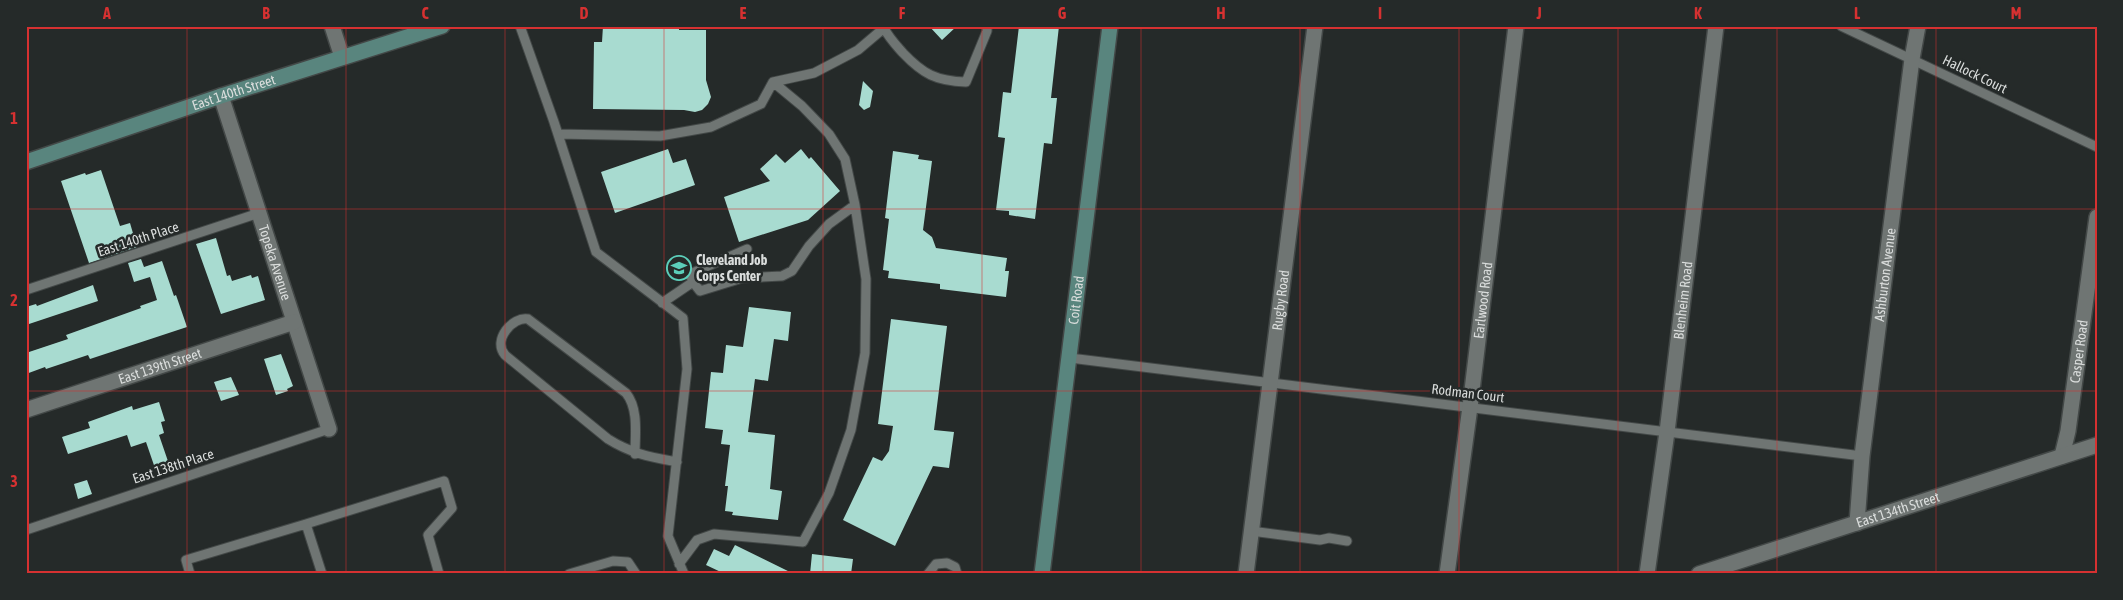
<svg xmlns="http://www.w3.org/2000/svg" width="2123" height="600" font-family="'Asap Condensed',sans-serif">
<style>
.building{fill:#a8dbd0}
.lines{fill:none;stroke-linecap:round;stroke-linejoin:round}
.lane-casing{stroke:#434847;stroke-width:11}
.street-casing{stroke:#434847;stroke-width:18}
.secondary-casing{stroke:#434847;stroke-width:18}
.lane{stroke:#6f7573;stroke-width:9}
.street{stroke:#6f7573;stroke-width:15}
.secondary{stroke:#59857e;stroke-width:15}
.grid{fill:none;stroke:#d63131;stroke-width:1;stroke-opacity:0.55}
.labels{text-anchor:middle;stroke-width:5;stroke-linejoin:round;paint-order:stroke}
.street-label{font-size:14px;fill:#dadddc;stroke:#252a29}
.poi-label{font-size:14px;font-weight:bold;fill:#dadddc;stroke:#252a29;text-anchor:start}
.neatline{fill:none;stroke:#d63131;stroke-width:2}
.grid-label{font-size:16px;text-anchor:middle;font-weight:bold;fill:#d63131}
</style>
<rect width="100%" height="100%" fill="#252a29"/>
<!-- building -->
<path class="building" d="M603,26H679V30H706V80L711,97L708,104L702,110L695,112L684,110L593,109L594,42H602Z
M929,26H957L942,40Z
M1019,26H1059L1051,98H1057L1052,144L1044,143L1035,219L1009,215V211L996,210L1005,138L998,137L1003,92L1011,93Z
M863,81L873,91L870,107L864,110L859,105Z
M668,149L673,163L686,159L695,185L615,213L601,172Z
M801,149L809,159L811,157L840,191L808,220L739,242L724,197L770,181L760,169L776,154L785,163Z
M893,151L919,155L918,159L932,161L923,230L932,237L936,248L1007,258L1005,271H1009L1006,297L940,289V284L888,278L889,271L883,270L889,219L885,218Z
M101,170L120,226L130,223L137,247L89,263L61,181L85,173L86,175Z
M216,238L227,276L230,275L232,281L251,275L252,278L258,276L265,300L221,314L196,244Z
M141,259L144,267L162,261L174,296L176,295L187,327L90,359L88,355L46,369L45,367L26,374V353L68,339L66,335L141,308L140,306L157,300L150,277L134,282L128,263Z
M93,285L98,301L26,325V307L36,304L37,306Z
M749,307L791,312L788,341L774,339L768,381L755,379L748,432L775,435L770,489L782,491L778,520L732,515L733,512L725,511L728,486H725L730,445L721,444L723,430L705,428L711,372L723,373L726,345L743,347Z
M891,319L947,326L934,430L954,432L949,468L933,466L895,546L843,520L873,457L882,461L889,451L893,426L878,424Z
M281,354L293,386L287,389L288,391L276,395L264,359Z
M231,377L239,395L221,401L214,382Z
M159,402L165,421L161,422L164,433L159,435L171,470L157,474L146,442L131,447L127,435L68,454L62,437L90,428L88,422L132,406L133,410Z
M87,480L92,494L78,499L74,484Z
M735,545L794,574H725L706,565L714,549L729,556Z
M812,554L853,559L851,574H810Z"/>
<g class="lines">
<defs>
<path id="lane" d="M520,26L554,122L596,252L683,318L687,369L668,536L684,574
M1841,26L2097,147
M558,134L660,136L711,127L761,104L773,82L814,73L858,50L884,28C889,38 896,45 903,53C923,74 936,81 966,82L987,31V26
M693,282L690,274L747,249
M26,290L259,213
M662,303L693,282L700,291L742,278L782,276L792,271L809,246L829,224L855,205
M1070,358L1862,456
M635,454C635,435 639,409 626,393L528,319C513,316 492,340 505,355L608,439C632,454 651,457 677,462
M306,524L444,481L452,508L428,535L439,574
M26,530L329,429
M1251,531L1320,540L1329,538L1347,541
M679,564L697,540L714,534L803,542L829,493L851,430L865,353L866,279L855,205L845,159L829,134L802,106L773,82
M190,574L186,560L306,524L322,574
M569,574L613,561L628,562L636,574
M928,574L936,564L947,563L955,567L957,574"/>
<g id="street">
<path d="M332,26L342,57"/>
<path id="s1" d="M221,96L329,429"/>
<path id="s2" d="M26,410L294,322"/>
<path id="s3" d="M2062,456L2068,431L2097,217"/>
<path id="s4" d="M1857,523L1862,456L1912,59L1918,26"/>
<path id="s5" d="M1246,574L1315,26"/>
<path id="s6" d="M1447,574L1470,407L1516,26"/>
<path id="s7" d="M1647,574L1667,432L1716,26"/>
<path id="s8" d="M1699,574L2097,445"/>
</g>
<g id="secondary">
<path id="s9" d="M26,162L221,96L442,26"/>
<path id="s10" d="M1042,574L1110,26"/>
</g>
</defs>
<!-- lane casing -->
<use href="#lane" class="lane-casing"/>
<!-- street casing -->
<use href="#street" class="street-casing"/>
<!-- secondary casing -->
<use href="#secondary" class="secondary-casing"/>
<!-- lane -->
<use href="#lane" class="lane"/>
<!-- street -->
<use href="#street" class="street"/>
<!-- secondary -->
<use href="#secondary" class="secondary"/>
</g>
<!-- grid -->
<path class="grid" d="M187,26V574M346,26V574M505,26V574M664,26V574M823,26V574M982,26V574M1141,26V574M1300,26V574M1459,26V574M1618,26V574M1777,26V574M1936,26V574M26,209H2097M26,391H2097"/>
<!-- icons -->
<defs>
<symbol id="school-ring" viewBox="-11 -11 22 22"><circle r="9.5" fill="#252a29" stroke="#5cceba" stroke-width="1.5"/><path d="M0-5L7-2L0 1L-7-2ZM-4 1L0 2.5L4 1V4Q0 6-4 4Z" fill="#5cceba"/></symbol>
</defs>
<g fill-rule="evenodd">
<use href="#school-ring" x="665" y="254" width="28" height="28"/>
</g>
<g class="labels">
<!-- street labels -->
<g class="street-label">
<text transform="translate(1975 74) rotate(26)" y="5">Hallock Court</text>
<text dy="5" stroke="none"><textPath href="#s9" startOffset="219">East 140th Street</textPath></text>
<text transform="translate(138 239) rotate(-18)" y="5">East 140th Place</text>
<text dy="5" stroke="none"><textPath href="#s1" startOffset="175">Topeka Avenue</textPath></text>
<text dy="5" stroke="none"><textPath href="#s4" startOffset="250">Ashburton Avenue</textPath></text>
<text dy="5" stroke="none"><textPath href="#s10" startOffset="276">Coit Road</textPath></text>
<text dy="5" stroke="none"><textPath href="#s5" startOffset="276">Rugby Road</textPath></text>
<text dy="5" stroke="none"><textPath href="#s6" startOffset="276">Earlwood Road</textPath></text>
<text dy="5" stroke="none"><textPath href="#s7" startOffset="276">Blenheim Road</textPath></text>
<text dy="5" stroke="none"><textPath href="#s3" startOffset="106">Casper Road</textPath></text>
<text dy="5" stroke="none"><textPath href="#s2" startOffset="141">East 139th Street</textPath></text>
<text transform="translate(1468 393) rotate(7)" y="5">Rodman Court</text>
<text transform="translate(173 466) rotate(-18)" y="5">East 138th Place</text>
<text dy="5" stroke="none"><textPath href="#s8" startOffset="209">East 134th Street</textPath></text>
</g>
<!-- poi labels -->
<g class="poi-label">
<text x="696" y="265">Cleveland Job<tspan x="696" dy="16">Corps Center</tspan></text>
</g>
</g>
<!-- border -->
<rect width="2123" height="600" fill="none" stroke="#252a29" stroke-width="55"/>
<rect x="28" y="28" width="2068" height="544" class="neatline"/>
<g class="grid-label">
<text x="107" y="19">A</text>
<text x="266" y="19">B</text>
<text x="425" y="19">C</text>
<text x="584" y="19">D</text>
<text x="743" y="19">E</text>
<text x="902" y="19">F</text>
<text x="1062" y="19">G</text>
<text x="1221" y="19">H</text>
<text x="1380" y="19">I</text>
<text x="1539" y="19">J</text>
<text x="1698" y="19">K</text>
<text x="1857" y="19">L</text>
<text x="2016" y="19">M</text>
<text x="14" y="124">1</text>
<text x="14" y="306">2</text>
<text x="14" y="487">3</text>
</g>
</svg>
